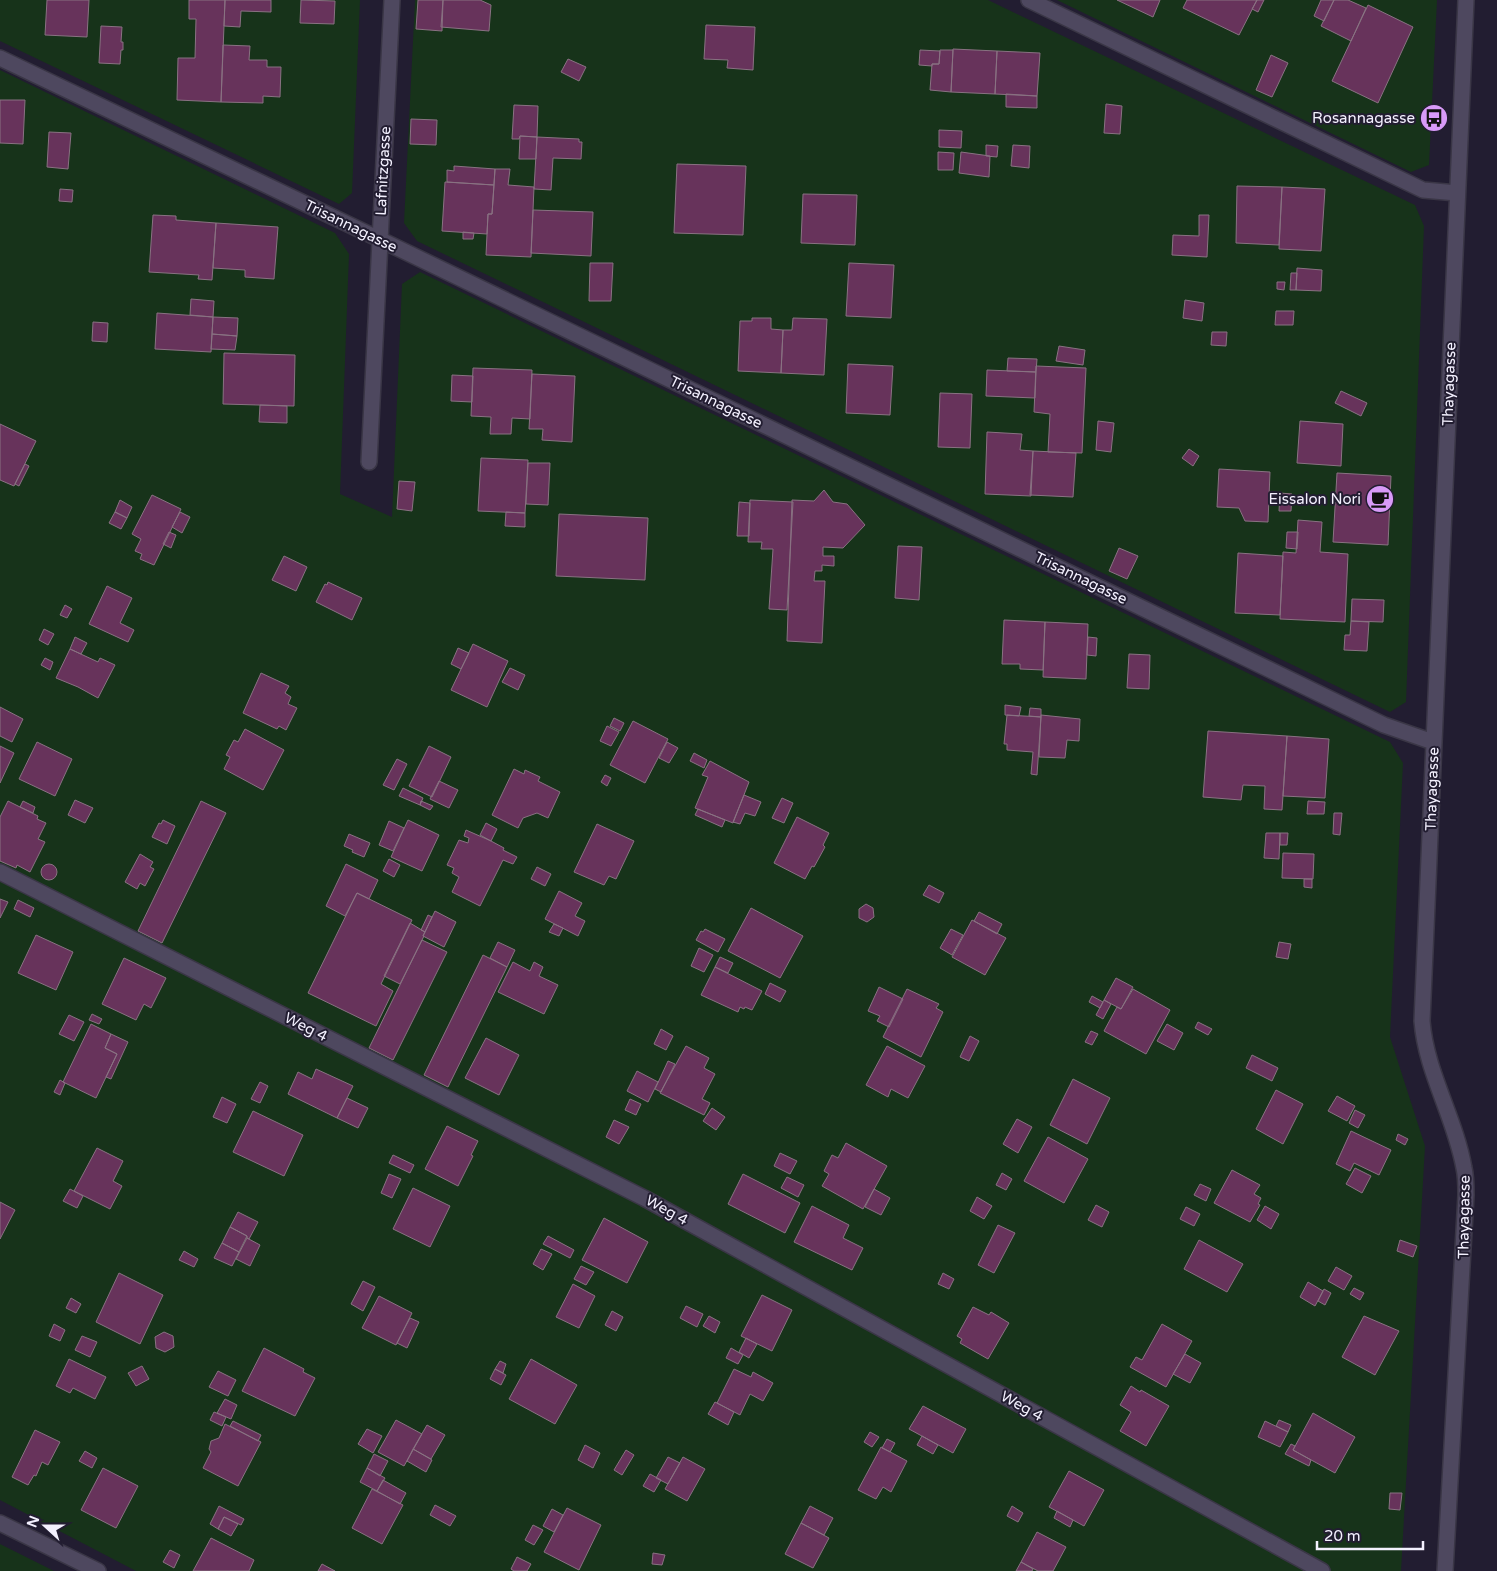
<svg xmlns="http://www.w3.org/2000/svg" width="1497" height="1571" font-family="'Varela Round',sans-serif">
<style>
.green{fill:#17331a}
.building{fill:#67335b;stroke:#897282}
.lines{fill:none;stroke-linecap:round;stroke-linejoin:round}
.minor-casing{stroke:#3a3646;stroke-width:18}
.minor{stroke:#4e485f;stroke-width:15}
.labels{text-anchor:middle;stroke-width:4;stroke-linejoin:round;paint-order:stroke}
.poi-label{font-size:15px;fill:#f3f0fe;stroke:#221d31;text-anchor:end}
.street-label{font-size:15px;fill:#f3f0fe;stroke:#221d31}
</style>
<rect width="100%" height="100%" fill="#221d31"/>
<!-- green -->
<path class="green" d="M0,0H360L352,193L339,204L0,41Z
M415,0H988L1415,205L1424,226L1406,702L1390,712L417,241L404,223Z
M1057,0H1437L1429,165L1411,172Z
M0,70L335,233L349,254L340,494L392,517L402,284L420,272L1390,742L1403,763L1390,1037L1425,1146L1401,1571H136L0,1500Z
M0,1544L54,1571H0Z"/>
<!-- building -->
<path class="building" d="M47,0H89L87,37L45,35Z
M189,0H225L221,102L177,100L178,58H195L196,19H189Z
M225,0H271V12L241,11L240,27L224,26Z
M301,0L335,1L334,24L300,23Z
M418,0H443L442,31L416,29Z
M443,0H480L491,5L489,31L441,27Z
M1117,0H1160L1153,17Z
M1187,0H1257L1239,35L1183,8Z
M1257,0H1264L1258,12L1252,9Z
M1321,0H1334L1324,21L1314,16Z
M1334,0H1348L1366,8L1351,41L1321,26Z
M1368,5L1413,27L1378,103L1332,81Z
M706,25L755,27L753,70L727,68L728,60L704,59Z
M101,26L122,27L121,42H123V50H121L120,64L99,63Z
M223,45L250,46L249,60H267V67H281L280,97L263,96V103L221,102Z
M953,49L997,51L995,94L951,92Z
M920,50L940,51L939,64H932V66L919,65Z
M940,50H953L951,92L930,90L932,64H939Z
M997,51L1040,53L1037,96L995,94Z
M1271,55L1288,63L1272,97L1256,90Z
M568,59L586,67L579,81L561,72Z
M1006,94L1037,96V108L1006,107Z
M0,100H25L23,144L0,143Z
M1106,104L1122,106L1120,134L1104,133Z
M514,105L538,106L537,137L520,136L519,139H512Z
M411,119L437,120L436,145L410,144Z
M939,130L962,131L961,148L939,147Z
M49,132L71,133L68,169L47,167Z
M520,136L537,137L536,159H519Z
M537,137L579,139V142H582L581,159L553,158L551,190L534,189Z
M986,145L998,146L997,157L986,156Z
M1013,145L1030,146L1029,168L1011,166Z
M938,152L954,153L953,170H938Z
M961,152L990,156L989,177L959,173Z
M677,164L746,166L743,235L674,233Z
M454,166L495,169L494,185L447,182V170L454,171Z
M495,169H510L508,185L534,187L531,257L486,255L488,214H492Z
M445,182L494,185L492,214H488L487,234L442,231Z
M1237,186L1282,187L1279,245L1236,243Z
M1282,187L1325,189L1321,251L1279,249Z
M60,189L73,190L72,202L59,201Z
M803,194L857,195L855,245L801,243Z
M533,210L593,212L591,256L531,253Z
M153,215L176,216V220L216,223L212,280L198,279L199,275L149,272Z
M1199,215H1209L1207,257L1172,255L1173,235L1199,236Z
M216,223L278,227L274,279L245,277V270L213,268Z
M463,232L474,233L473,239H463Z
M590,263H613L611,301H589Z
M849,263L894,265L891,318L846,316Z
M1297,268L1322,270L1321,291L1296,290Z
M1291,273H1297L1296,290H1290Z
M1277,282H1285L1284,290L1277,289Z
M191,299L214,301L213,317L190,315Z
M1185,300L1204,303L1202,321L1183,318Z
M1276,311H1294L1293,325H1275Z
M157,313L213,317L211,352L155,349Z
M213,317L238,318L237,336L212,334Z
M752,318H771V329L783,330L781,373L738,371L740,321H752Z
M793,318L827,319L824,375L781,373L783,330H792Z
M93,322L108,323L107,342L92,341Z
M1212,332H1227L1226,346L1211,345Z
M212,334L237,336L235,350L211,349Z
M1059,346L1085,350L1083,365L1056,361Z
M224,353L295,355L294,406L223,404Z
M1008,358L1037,359L1036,372L1007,371Z
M848,364L893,366L890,415L846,413Z
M1036,366L1086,368L1082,453L1048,452L1050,414L1034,412Z
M473,368L532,370L530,419L512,418L511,434H490L491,417L471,416Z
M987,370L1036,372L1035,398L986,396Z
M532,374L575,376L572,442L542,440L543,429H529Z
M452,375L473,376L472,402L451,401Z
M1341,391L1367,403L1361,416L1335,403Z
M940,393L972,394L970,448L938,447Z
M260,405L287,406V423L259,422Z
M1098,421L1114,423L1111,452L1096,450Z
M1300,421L1343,424L1341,466L1297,463Z
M0,424L36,441L14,486L0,480Z
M987,432L1022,434L1020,450L1033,451L1031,496L985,494Z
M1189,449L1199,456L1193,466L1182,458Z
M1033,451L1076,453L1073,497L1030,495Z
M481,458L528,460L525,513L478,511Z
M528,463H550L548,505L526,504Z
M25,464L29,466L19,486L15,484Z
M1219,469L1270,472L1268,522L1245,521L1239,508L1217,507Z
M1337,473L1391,476L1388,545L1333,542Z
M399,481L415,482L412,511L397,509Z
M824,490L833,502L847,504L865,525L843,548L823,547V556H834V566L822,565V571H815L814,581H825L822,643L787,641L792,500L814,501Z
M1280,493L1292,494L1291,511H1279Z
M152,495L181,509L154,565L140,559L142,554L135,551L141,539L132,534Z
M120,500L132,507L127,518L115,512Z
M750,500L793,502L787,610L769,609L773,549H761L762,542H748Z
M739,502L750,503L749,536H737Z
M115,512L127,518L121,529L109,523Z
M180,512L190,517L182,533L172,527Z
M506,512L525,513V527L505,526Z
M559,514L648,518L645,580L556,576Z
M1298,520L1322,522L1320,552L1348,554L1345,622L1280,619L1283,552L1296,553Z
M169,532L176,535L171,548L163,544Z
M1287,532H1298L1297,549L1286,548Z
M898,546L922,547L919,600L895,598Z
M1119,548L1138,556L1127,579L1109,571Z
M1238,553L1283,556L1280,615L1235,613Z
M284,556L307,567L296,591L272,580Z
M328,582L362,598L352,620L316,602L325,584L327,585Z
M107,586L132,598L120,623L134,630L128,642L89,624Z
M1352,599L1384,600L1383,622L1351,621Z
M65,605L72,609L67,618L60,615Z
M1004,620L1045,622L1043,670L1020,669V664H1002Z
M1351,621L1369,622L1367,651L1344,650L1345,635H1350Z
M1045,622L1088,624L1086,679L1043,677Z
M44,629L54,634L48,645L39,640Z
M75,637L87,643L81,654L70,649Z
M1088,637L1097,638L1096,656L1087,655Z
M473,644L508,661L487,707L451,690Z
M458,648L469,653L461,669L451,664Z
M70,649L98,662L100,658L115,665L98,698L78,687L56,678Z
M1129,654L1150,655L1149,689L1127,688Z
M45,658L53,662L50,670L41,665Z
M510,668L525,675L518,690L502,682Z
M261,673L289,686L285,693L291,697L288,704L297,708L286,730L279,726L277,729L243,713Z
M1005,705L1021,707L1019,716L1005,715Z
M0,707L23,719L12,742L0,736Z
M1030,708L1041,709V717L1029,716Z
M1007,715L1041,717L1037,775L1031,774L1033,752L1007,750V744H1004Z
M1041,715L1080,719L1079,741L1067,740L1065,758L1039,757Z
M614,718L624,723L620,731L610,726Z
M633,721L668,739L645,783L610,765Z
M607,726L619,732L611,746L600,741Z
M245,729L284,750L263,790L224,769L230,757L226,755L234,740L238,742Z
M1208,731L1287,736L1282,810L1264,809L1265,786L1243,785L1241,800L1203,797Z
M1287,736L1329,739L1325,798L1283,796Z
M37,742L72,759L55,796L19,779Z
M667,742L678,748L669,763L659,758Z
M0,746L14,753L0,783Z
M429,746L451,757L432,797L409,786Z
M694,753L707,760L704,768L690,761Z
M397,759L407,764L394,790L383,785Z
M710,761L749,782L733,823L695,808L708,777L702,775Z
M514,769L524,774L525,770L540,777L538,781L560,792L548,818L537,813L523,818L518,828L492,815Z
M605,775L611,778L607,786L601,782Z
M439,781L458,790L449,808L430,799Z
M403,788L423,798L420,805L399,796Z
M744,795L761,802L755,816L745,813L740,824L733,822Z
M782,798L793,803L784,823L772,818Z
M75,800L93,808L85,823L68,815Z
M8,801L38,816L37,819L46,823L38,839L45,842L30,872L17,865L16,868L0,861V817Z
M23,801L35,807L33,813L20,807Z
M201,801L226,813L162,943L138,931Z
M421,801L433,806L430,810L420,805Z
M1308,801L1325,802L1324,814H1307Z
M698,809L725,820L722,827L695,815Z
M1334,813H1342L1340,835L1333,834Z
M797,817L829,833L823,845L825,847L814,867L812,866L805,879L774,863Z
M163,820L175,826L167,844L152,837L159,823L161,824Z
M408,820L439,835L422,871L391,857Z
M389,821L404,828L393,851L379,845Z
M486,823L497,829L491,841L480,835Z
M597,824L634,841L616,879L609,876L604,885L574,872Z
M466,830L491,841L504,848L503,850L517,857L513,864L503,860L480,906L452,892L459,877L452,873L454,868L447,865L459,840L468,843L469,838L464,836Z
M1266,833H1280L1279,859L1264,858Z
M1280,833H1288L1287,845H1280Z
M349,834L370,843L364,857L352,852L353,850L344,846Z
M1283,853L1314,854L1313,879L1282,878Z
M140,854L153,862L150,867L154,869L145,886L140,883L137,889L125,882Z
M389,859L400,865L394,877L383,871Z
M346,864L378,880L369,899L357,893L345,916L326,906Z
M41 872a8 8 0 1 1 16 0a8 8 0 1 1-16 0Z
M537,867L551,874L545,886L531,879Z
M1304,879H1312V888L1304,887Z
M929,885L944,893L939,903L923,895Z
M559,891L582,903L575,916L585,921L578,936L545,919Z
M357,893L412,920L381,984L393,991L376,1026L308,993Z
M0,899L8,902L0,918Z
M18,900L34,908L30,917L14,909Z
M866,904L873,908L874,917L867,922L859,918V909Z
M751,908L803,936L780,978L728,951Z
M435,911L456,922L444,947L423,936Z
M979,912L1002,924L997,934L974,921Z
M428,915L432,917L425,932L421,930Z
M972,920L1006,938L985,975L952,957Z
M410,923L425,932L423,936H424L400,984L384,976Z
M554,924L563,928L559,936L549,932Z
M705,929L725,939L718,952L696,940L701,931L703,932Z
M951,929L963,935L952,955L940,948Z
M36,935L73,952L56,990L18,973Z
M422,940L447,952L393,1060L369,1048Z
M498,942L515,950L507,967L490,958Z
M1279,942L1291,944L1288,959L1276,957Z
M699,948L713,955L704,972L691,966Z
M483,955L507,967L448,1087L424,1075Z
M720,957L733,963L728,973L715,967Z
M124,958L166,978L151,1008L144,1004L136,1020L102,1004Z
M513,962L530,971L534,962L543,967L539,976L558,985L544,1014L498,992Z
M715,967L762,991L752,1010L745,1007L744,1009L740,1007L738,1012L701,995Z
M1116,978L1133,987L1121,1009L1104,1000Z
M770,983L786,991L780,1002L765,994Z
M879,987L903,999L889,1027L877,1021L880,1016L868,1011Z
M907,989L939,1004L936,1008L943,1012L921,1057L883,1037Z
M1133,989L1170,1010L1146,1054L1104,1031L1117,1007L1121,1009Z
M1092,996L1103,1002L1100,1008L1089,1002Z
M1104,1000L1111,1004L1103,1019L1096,1015Z
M92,1014L102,1019L99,1024L89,1020Z
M69,1015L84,1022L74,1041L59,1034Z
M1198,1022L1212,1029L1208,1035L1195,1028Z
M91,1024L111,1034L105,1048L117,1054L96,1098L63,1082Z
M1167,1024L1183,1033L1174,1050L1157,1041Z
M661,1029L673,1036L666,1050L654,1044Z
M1091,1031L1098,1034L1092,1045L1085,1042Z
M111,1034L128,1042L111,1079L106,1077L117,1054L105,1048Z
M970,1036L979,1041L969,1061L960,1057Z
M486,1038L519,1055L499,1095L465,1078Z
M686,1046L709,1058L704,1068L715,1074L702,1099L710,1103L704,1115L660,1093Z
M887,1046L925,1066L908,1098L891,1089L888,1097L866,1085Z
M1252,1055L1278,1068L1272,1081L1246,1068Z
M668,1061L675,1064L661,1092L655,1089Z
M316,1069L353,1086L337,1118L288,1094L298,1072L312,1079Z
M637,1071L658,1082L648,1102L627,1091Z
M1073,1079L1110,1098L1087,1144L1050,1125Z
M60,1080L65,1083L60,1095L54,1092Z
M260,1082L268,1086L260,1103L251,1099Z
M1276,1090L1303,1104L1283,1144L1256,1129Z
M1337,1096L1355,1106L1347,1121L1328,1111Z
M222,1097L236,1104L227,1123L213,1117Z
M347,1098L368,1108L358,1128L337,1118Z
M630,1099L641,1104L636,1115L625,1110Z
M712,1108L725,1117L716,1130L703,1121Z
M1355,1110L1365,1115L1358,1128L1349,1123Z
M253,1111L303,1135L284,1176L233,1152Z
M1017,1119L1032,1127L1018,1153L1003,1144Z
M614,1120L629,1127L619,1144L606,1137Z
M447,1126L478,1141L471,1155L473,1156L458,1186L425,1169Z
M1351,1131L1391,1150L1379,1175L1354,1163L1350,1171L1336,1164Z
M1398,1134L1408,1139L1405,1145L1396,1140Z
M1048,1137L1088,1159L1064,1203L1024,1181Z
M846,1143L887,1166L863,1209L822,1186L829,1174L824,1171L832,1155L838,1158Z
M97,1148L123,1161L113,1181L122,1186L110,1209L74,1191Z
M780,1153L797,1161L790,1174L774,1166Z
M393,1155L414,1165L410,1173L389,1163Z
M1355,1168L1371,1176L1362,1193L1346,1184Z
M1232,1170L1260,1185L1254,1194L1261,1198L1258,1204L1260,1205L1250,1222L1214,1203Z
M1002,1173L1012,1179L1006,1190L996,1185Z
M389,1174L401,1179L392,1198L381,1193Z
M743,1174L800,1203L785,1233L728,1204Z
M787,1177L804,1185L798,1197L781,1188Z
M1200,1184L1211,1189L1206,1201L1194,1195Z
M413,1188L450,1206L430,1247L393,1229Z
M70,1189L83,1196L77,1208L63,1201Z
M874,1189L890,1198L881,1215L865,1207Z
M977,1197L992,1206L984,1219L970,1211Z
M0,1202L15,1210L0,1239Z
M1096,1205L1109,1212L1102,1227L1088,1220Z
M812,1206L849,1225L843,1238L863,1248L852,1270L794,1242Z
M1265,1206L1279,1214L1271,1229L1257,1220Z
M1186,1207L1200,1214L1194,1226L1180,1219Z
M238,1212L258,1222L249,1239L247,1238V1236L230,1227Z
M604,1218L648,1242L627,1283L582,1260Z
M998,1225L1015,1233L994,1273L978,1265Z
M230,1227L247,1236L239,1252L222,1243Z
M548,1236L574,1250L570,1258L543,1244Z
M247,1238L260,1245L250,1266L236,1259Z
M1199,1240L1243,1264L1227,1292L1184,1269Z
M1400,1240L1417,1246L1413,1257L1397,1251Z
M222,1243L239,1252L232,1266L214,1258Z
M541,1249L552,1254L543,1270L533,1264Z
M184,1251L198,1259L194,1267L179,1260Z
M581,1266L594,1272L586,1285L574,1279Z
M1336,1267L1352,1276L1344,1290L1328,1281Z
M119,1273L163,1295L140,1344L96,1322Z
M943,1273L954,1279L949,1289L938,1284Z
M363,1281L375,1287L363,1311L351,1304Z
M1308,1282L1323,1291L1315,1306L1300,1297Z
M573,1284L595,1296L579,1328L556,1317Z
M1354,1288L1364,1293L1360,1300L1350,1294Z
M1324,1289L1331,1293L1325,1305L1318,1301Z
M762,1295L792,1310L772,1351L741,1336Z
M379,1296L412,1313L396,1345L362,1328Z
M71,1298L81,1304L76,1313L66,1308Z
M686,1306L703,1314L697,1327L680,1318Z
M973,1307L989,1315L991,1312L1009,1323L988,1359L960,1343L962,1339L957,1336Z
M612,1311L623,1317L616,1331L605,1325Z
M709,1316L720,1322L715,1333L703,1326Z
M1364,1316L1399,1331L1375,1375L1342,1357Z
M410,1318L419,1322L407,1348L397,1343Z
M54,1324L65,1330L60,1341L49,1336Z
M1162,1324L1192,1341L1166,1387L1130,1367L1136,1357L1142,1360Z
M164,1332L173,1336L174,1347L165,1352L156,1348L155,1337Z
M82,1336L97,1342L90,1357L75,1350Z
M746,1338L757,1344L749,1358L739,1352Z
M264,1348L304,1369L303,1372L315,1378L295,1416L242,1391Z
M731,1348L743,1355L738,1364L726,1358Z
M1185,1354L1201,1363L1190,1383L1173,1374Z
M69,1359L106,1377L95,1399L73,1388L70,1393L56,1386Z
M531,1359L577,1385L555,1424L509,1399Z
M500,1361L506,1364L503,1373L495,1369Z
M142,1366L149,1379L136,1386L128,1373Z
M495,1369L506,1375L501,1385L490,1379Z
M734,1369L751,1377L753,1372L773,1383L763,1401L750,1394L740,1415L717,1403Z
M218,1371L236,1380L228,1396L209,1387Z
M1131,1386L1140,1392L1141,1390L1169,1406L1146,1446L1120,1431L1131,1412L1120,1405Z
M225,1399L237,1405L231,1419L217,1413Z
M715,1402L734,1412L728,1425L708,1414Z
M923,1406L966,1429L953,1453L909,1429Z
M214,1412L226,1417L222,1426L210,1420Z
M1313,1413L1355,1437L1335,1473L1293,1450Z
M396,1420L422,1434L404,1466L378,1452Z
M1279,1420L1291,1425L1288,1432L1276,1426Z
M233,1421L261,1435L258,1441L230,1426Z
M1265,1421L1288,1432L1280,1447L1258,1437Z
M225,1424L261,1442L238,1486L203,1468L211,1452L209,1449L211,1441L219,1438Z
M427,1425L445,1435L431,1459L413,1449Z
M367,1429L382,1436L373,1453L358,1444Z
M35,1430L60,1442L48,1465L42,1462L36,1476L34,1475L28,1485L12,1477Z
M870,1432L879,1437L872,1447L864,1442Z
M922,1436L938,1445L933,1454L917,1445Z
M887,1439L895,1443L890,1452L882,1448Z
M1291,1444L1295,1446L1293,1450L1311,1460L1309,1466L1285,1454Z
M585,1445L600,1453L593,1468L578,1460Z
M881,1447L907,1461L891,1492L883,1487L876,1499L858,1490Z
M413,1449L432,1460L426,1472L407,1461Z
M626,1450L634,1455L622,1475L614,1470Z
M85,1451L97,1458L92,1468L79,1461Z
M374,1454L388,1461L380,1476L367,1468Z
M668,1457L680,1463L668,1484L656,1478Z
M683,1457L705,1469L687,1501L665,1489Z
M103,1468L138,1486L116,1528L81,1510Z
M367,1468L385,1478L377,1491L360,1482Z
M1069,1471L1104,1490L1084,1526L1049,1507Z
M650,1474L661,1480L654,1492L643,1486Z
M383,1480L406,1493L400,1504L377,1491Z
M372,1489L403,1505L382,1544L352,1528Z
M1390,1493H1402L1400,1510L1389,1509Z
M435,1505L456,1516L450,1526L430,1515Z
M219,1506L244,1519L241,1525L224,1517L218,1529L210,1524Z
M810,1506L833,1518L824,1535L801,1523Z
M1012,1506L1023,1513L1018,1522L1007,1516Z
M567,1508L601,1525L579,1570L544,1552Z
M552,1509L563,1515L554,1532L543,1526Z
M1057,1511L1073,1520L1070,1527L1054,1518Z
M224,1517L238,1524L231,1536L218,1529Z
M801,1523L829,1538L813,1568L785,1554Z
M533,1525L543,1530L534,1545L525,1540Z
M1037,1532L1066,1547L1053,1571H1038L1021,1562Z
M211,1538L254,1560L249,1571H193Z
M170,1550L180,1555L174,1568L163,1562Z
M653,1553L665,1555L662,1565L652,1564Z
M517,1557L531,1564L527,1571H514L511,1569Z
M1021,1562L1033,1569L1032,1571H1016Z
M322,1564L335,1571H318Z"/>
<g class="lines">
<defs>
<path id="minor" d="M1029,0L1423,190L1457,193
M0,58L379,239L1384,725L1433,742
M369,462L392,0
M0,872L644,1198L1322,1571
M0,1523L98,1571
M1445,1571L1466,1195C1466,1186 1466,1176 1464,1168C1455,1117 1426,1072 1422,1021L1466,0"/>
</defs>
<!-- minor casing -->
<use href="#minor" class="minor-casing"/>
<!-- minor -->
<use href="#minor" class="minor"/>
</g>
<!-- icons -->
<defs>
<symbol id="bus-disc" viewBox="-11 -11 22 22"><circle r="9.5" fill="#d89af8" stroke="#221d31"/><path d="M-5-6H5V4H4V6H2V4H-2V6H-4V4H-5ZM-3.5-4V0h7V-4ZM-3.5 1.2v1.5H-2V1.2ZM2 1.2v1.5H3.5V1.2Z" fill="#111"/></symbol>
<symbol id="cafe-disc" viewBox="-11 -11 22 22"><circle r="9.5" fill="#d89af8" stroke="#221d31"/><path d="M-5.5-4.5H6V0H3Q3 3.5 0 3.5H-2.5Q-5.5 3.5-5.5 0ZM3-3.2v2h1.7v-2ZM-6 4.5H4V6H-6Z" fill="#111"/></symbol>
</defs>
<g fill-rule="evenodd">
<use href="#bus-disc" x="1418" y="102" width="32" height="32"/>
<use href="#cafe-disc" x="1364" y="483" width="32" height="32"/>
</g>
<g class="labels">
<!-- poi labels -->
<g class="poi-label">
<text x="1415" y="123">Rosannagasse</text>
<text x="1361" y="504">Eissalon Nori</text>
</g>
<!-- street labels -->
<g class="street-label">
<text transform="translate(383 171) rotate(-87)" y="5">Lafnitzgasse</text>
<text transform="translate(351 226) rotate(26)" y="5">Trisannagasse</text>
<text transform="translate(1449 384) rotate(-88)" y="5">Thayagasse</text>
<text transform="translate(716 402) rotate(26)" y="5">Trisannagasse</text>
<text transform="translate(1081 578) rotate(26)" y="5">Trisannagasse</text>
<text transform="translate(1432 789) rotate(-88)" y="5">Thayagasse</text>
<text transform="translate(306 1027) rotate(27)" y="5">Weg 4</text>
<text transform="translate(667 1210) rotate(29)" y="5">Weg 4</text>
<text transform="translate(1464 1217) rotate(-89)" y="5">Thayagasse</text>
<text transform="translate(1022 1406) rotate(29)" y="5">Weg 4</text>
</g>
</g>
<!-- north arrow -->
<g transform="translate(45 1526) rotate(291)" stroke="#221d31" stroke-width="4" paint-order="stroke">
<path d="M0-4L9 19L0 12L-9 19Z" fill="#f3f0fe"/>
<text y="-8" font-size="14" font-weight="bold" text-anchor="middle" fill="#f3f0fe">N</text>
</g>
<!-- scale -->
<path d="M1317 1541v8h106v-8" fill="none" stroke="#f3f0fe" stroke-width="2.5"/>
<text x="1324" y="1541" font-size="15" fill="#f3f0fe" stroke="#221d31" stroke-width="4" paint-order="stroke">20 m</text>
</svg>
